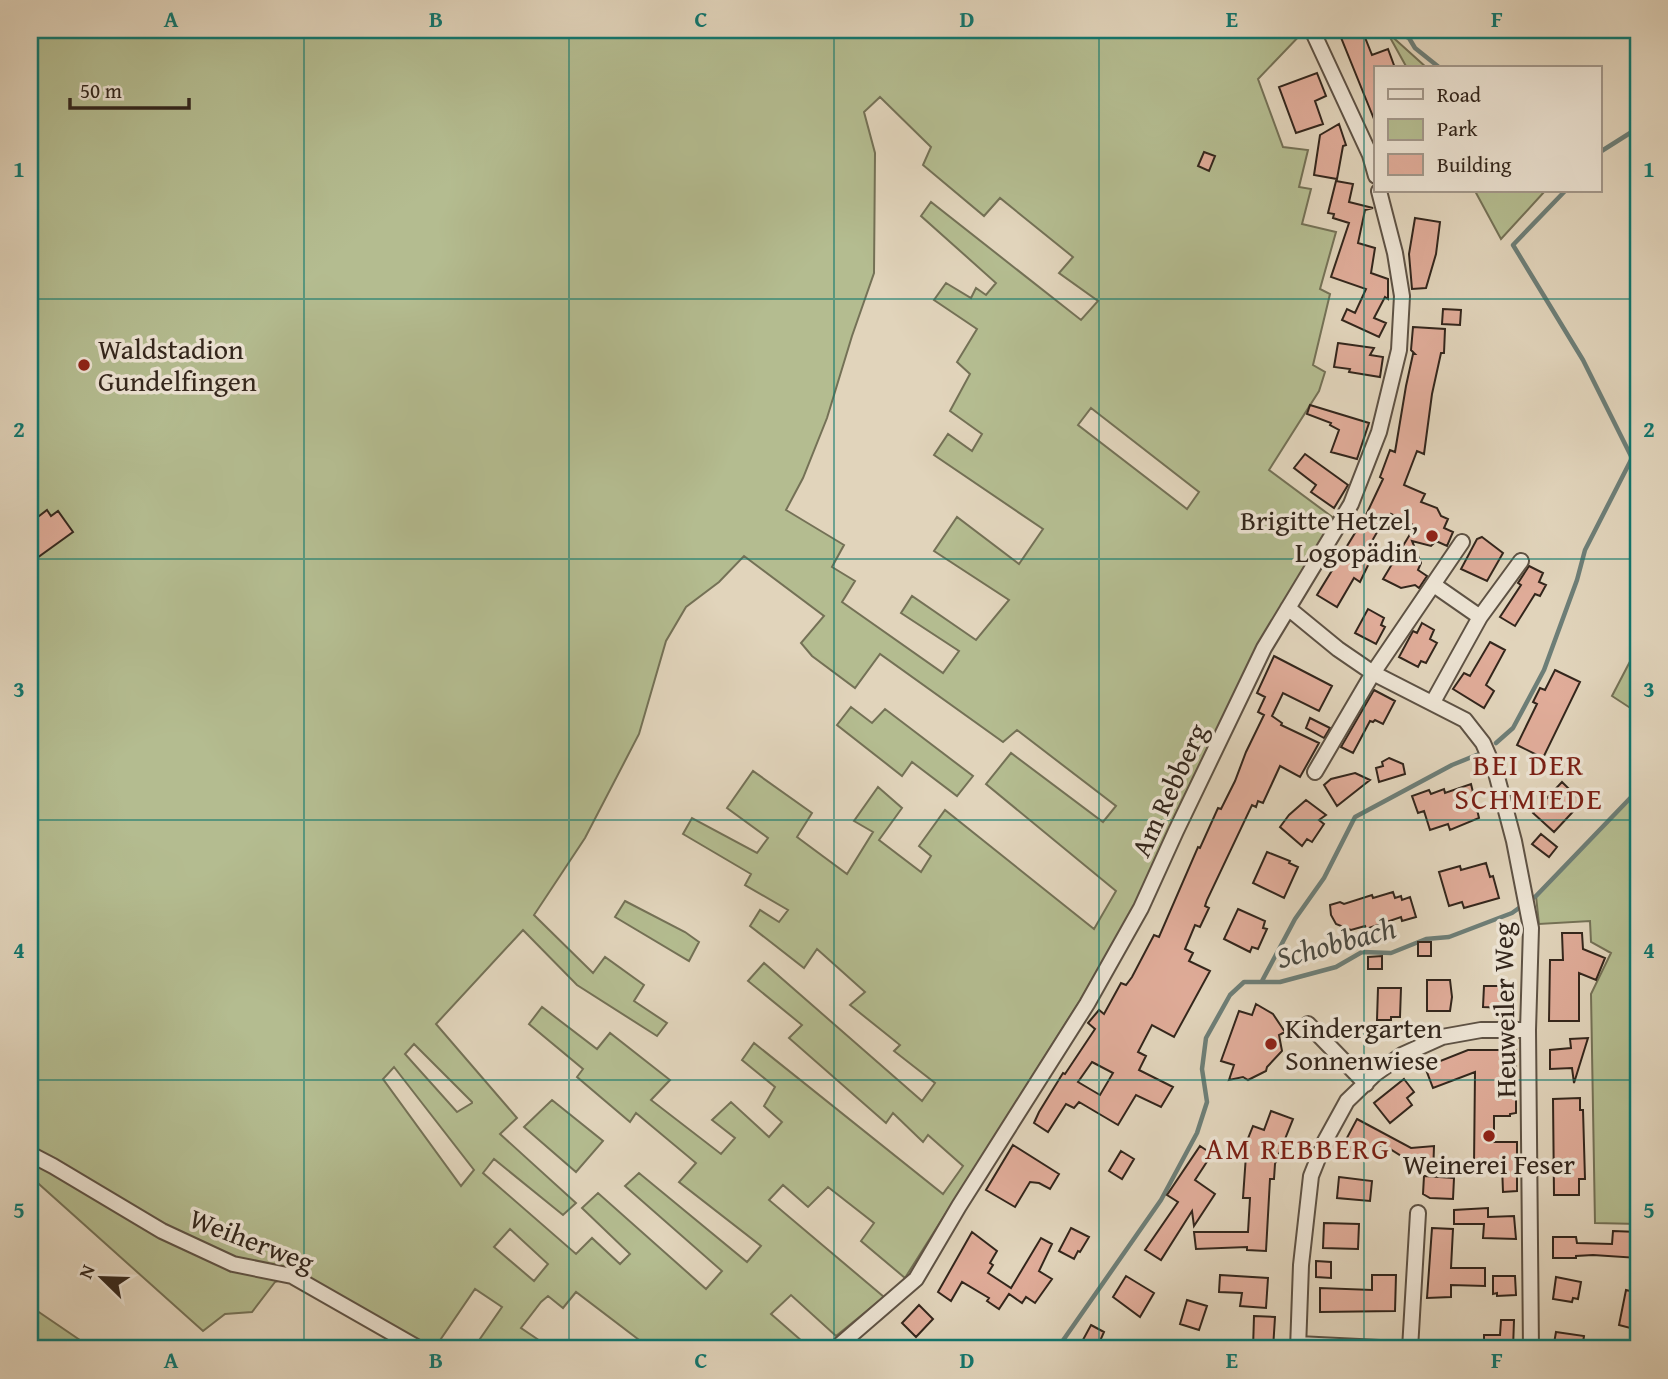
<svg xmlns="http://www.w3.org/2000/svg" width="1668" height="1379" font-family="'Gentium Book Plus',serif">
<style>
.green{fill:#b4bc90;stroke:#747156;stroke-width:2;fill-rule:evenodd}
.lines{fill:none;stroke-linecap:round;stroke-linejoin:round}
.stream{stroke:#6d7e77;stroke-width:4.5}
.building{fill:#e0ac99;stroke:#33261c;stroke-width:2;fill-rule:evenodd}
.street-casing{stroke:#5e5244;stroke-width:18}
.street{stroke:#ece3d3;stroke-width:14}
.grid{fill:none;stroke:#0f766e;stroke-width:2;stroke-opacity:0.55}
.poi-dot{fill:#8f2418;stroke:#ece3d3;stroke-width:2.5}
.labels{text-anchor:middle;stroke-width:7;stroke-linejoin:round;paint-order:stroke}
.poi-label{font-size:28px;fill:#33261c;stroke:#ece3d3;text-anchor:start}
.street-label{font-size:28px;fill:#33261c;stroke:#ece3d3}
.neighbourhood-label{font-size:30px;letter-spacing:2px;fill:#7a1f14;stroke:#ece3d3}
.water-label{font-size:30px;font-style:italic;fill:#4b4a42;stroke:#ece3d3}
.neatline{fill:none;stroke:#0f766e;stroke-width:2.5}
.grid-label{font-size:23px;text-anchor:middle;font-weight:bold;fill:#0f766e}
</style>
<rect width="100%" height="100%" fill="#e1d4bb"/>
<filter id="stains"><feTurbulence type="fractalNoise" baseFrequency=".00286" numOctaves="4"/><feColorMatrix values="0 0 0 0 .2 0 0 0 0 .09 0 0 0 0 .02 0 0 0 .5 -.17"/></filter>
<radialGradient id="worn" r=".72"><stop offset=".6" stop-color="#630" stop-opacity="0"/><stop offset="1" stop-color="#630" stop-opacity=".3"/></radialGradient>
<!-- green -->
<path class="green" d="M30,30H1305L1258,79L1283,147L1308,150L1299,187L1311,189L1302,224L1336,232L1320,289L1330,294L1313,365L1325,372L1319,391L1269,470L1339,522L1136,903L1081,999L905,1278L861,1241L874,1223L828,1187L808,1207L783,1185L769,1200L884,1297L836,1336L791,1295L771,1314L811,1349H651L576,1292L563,1308L548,1296L541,1302L521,1328L552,1349H473L502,1307L475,1289L434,1349H420L292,1276L275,1282L252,1312L225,1314L203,1331L30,1176ZM880,97L931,147L923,165L984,216L1000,198L1073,257L1059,273L1098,301L1081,320L931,202L921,216L996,283L986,295L976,288L971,298L946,283L934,300L977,329L957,362L970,374L950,411L982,434L972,451L948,434L934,455L1043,529L1019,564L957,517L934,551L1009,600L976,640L912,596L901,613L959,651L943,673L842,602L855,581L832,567L844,545L786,510L803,478L827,418L852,336L874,273L875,153L864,112ZM1091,408L1199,492L1187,509L1078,425ZM744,556L824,616L801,643L812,656L855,688L880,654L1003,742L1017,730L1116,806L1103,822L1011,753L986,784L1116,891L1094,929L945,810L919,846L931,856L921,872L879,840L902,808L878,787L854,821L873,832L847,874L797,837L812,813L753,771L727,808L768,838L757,853L692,818L683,834L751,874L745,885L788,910L779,922L760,910L750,926L804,968L817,949L865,992L850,1005L900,1045L894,1051L935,1083L922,1101L764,963L748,981L802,1025L789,1038L886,1123L893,1113L923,1142L928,1135L963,1166L943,1194L754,1043L742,1060L775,1087L764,1106L782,1122L769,1137L731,1102L712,1120L735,1138L721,1154L651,1100L670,1080L610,1033L597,1049L542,1007L529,1024L583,1069L577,1077L630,1122L636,1113L696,1163L679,1182L761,1246L747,1262L639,1173L625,1186L722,1271L706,1289L598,1193L582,1208L630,1254L620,1264L592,1238L576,1254L483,1173L494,1159L563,1215L576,1203L500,1134L517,1118L436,1024L523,930L577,985L657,1036L667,1023L634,1001L644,985L605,957L593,973L534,915L585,838L639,734L666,641L686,607L719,582ZM414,1044L472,1102V1103L457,1112L405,1054ZM394,1067L474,1170L461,1186L383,1079ZM510,1229L548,1264L534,1281L494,1247Z
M1387,32L1427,68H1407Z
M1475,191H1545L1501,239Z
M1636,650L1638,652V713L1612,696Z
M851,707L872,723L885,709L973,776L957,796L912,762L902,776L837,725Z
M1638,790V1224L1595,1223L1591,994L1611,953L1591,942L1590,921L1539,924L1536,896Z
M625,901L685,932L699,942L689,961L615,917Z
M552,1100L603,1141L576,1172L524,1127Z
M30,1306L93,1349H30Z"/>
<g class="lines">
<!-- stream -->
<path class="stream" d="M1388,30L1409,38L1415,48L1440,68
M1600,152L1638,128
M1496,743L1513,728L1544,670L1577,580L1585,550L1632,458L1583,360L1513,245L1565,191
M1262,981L1295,919L1324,878L1355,817L1452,765L1479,754
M1057,1349L1161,1200L1197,1133L1207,1102L1202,1069L1206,1038L1230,995L1244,982H1280L1336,967L1362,952L1391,953L1426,939L1449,937L1512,913L1536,896L1638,790"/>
</g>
<!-- building -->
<path class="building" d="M1354,30H1362L1372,55L1388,49L1395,68H1376V124L1340,35Z
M1317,73L1326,96L1315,101L1323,124L1296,133L1279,87Z
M1339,124L1346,145L1343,146L1337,179L1314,175L1320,135Z
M1204,152L1215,156L1209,171L1198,166Z
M1336,181L1353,184L1349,202L1373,208L1365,210L1358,243L1375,248L1371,273L1388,279V299L1385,297L1374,318L1386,323L1379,337L1342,320L1347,309L1355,313L1366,289L1331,277L1349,223L1333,218L1334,214L1328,213Z
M1415,218L1440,222L1436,254L1426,288L1412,289L1409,254Z
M1443,309L1461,310L1460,325L1442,324Z
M1413,327L1445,329L1444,353H1441L1432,394L1424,454L1417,451L1404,485L1425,494L1421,502L1437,508L1441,516L1448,519L1444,528L1453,532L1447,546L1436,541L1431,546L1412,541L1421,563L1418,570L1427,576L1419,588L1415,585L1401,588L1383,579L1415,526L1391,514L1388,522L1384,520L1372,541L1376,543L1370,553L1373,555L1360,582L1354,578L1337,607L1317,595L1366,515L1383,479L1380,477L1390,450L1395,452L1406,386L1413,354H1415L1411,350Z
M1338,343L1374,348L1370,355L1383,357L1380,377L1349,372L1350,369L1334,367Z
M1310,405L1369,423L1357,459L1331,452L1339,430L1330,425L1331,423L1307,414Z
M1305,454L1348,485L1334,508L1311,492L1316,485L1294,468Z
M47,510L51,516L58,511L73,532L30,563V523Z
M1482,537L1503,553L1487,581L1461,569L1477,539Z
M1529,566L1543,573L1539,582L1546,585L1540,596L1535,594L1515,626L1500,617L1521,585L1518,583Z
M1368,609L1384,618L1381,625L1385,627L1376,644L1355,633Z
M1422,623L1434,630L1430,639L1437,643L1426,663L1421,661L1418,667L1399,657L1413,631L1417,633Z
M1490,642L1505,650L1486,685L1494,691L1484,708L1453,689L1464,673L1470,676Z
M1274,656L1332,686L1319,711L1283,693L1272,716L1282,723L1281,725L1319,743L1300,777L1280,766L1263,803L1258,801L1256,807L1252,805L1207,900L1205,906L1209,908L1200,927L1195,925L1185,949L1193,953L1189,961L1210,971L1174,1037L1152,1025L1138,1052L1146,1056L1139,1070L1173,1087L1161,1107L1136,1095L1118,1125L1079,1102L1074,1108L1066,1104L1048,1132L1034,1123L1039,1112L1063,1073L1065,1074L1095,1029L1088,1023L1099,1010L1104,1014L1121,983L1126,985L1132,977L1154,935L1159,937L1198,847L1200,848L1218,808L1221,809L1235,781L1246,752L1264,715L1258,712L1265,697L1257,693ZM1092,1062L1113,1073L1100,1095L1078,1082Z
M1555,670L1580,682L1543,758L1517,745L1537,704L1533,702L1540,688L1545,690Z
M1374,690L1395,701L1383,724L1375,720L1373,722L1370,721L1353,753L1341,747Z
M1310,718L1330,728L1324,738L1306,728Z
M1389,758L1403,764L1405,774L1379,782L1376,768L1383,766L1382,762Z
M1355,773L1370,780L1337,806L1324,785L1331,779Z
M1562,782L1582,802L1554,832L1533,813Z
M1471,784L1479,818L1450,830L1448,824L1430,830L1424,811L1418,813L1412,796L1429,790L1431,794L1444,789L1445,793Z
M1306,800L1326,815L1319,820L1324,824L1312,842L1307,839L1302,846L1280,827L1289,815Z
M1541,834L1557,847L1549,857L1532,844Z
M1267,852L1290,861L1289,863L1298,867L1284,898L1253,883Z
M1486,863L1490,877L1493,876L1499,898L1464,908L1462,902L1449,906L1439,872L1460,866L1461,870Z
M1393,892L1395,898L1401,896L1402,900L1410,897L1416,917L1402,921L1401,917L1366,929L1365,926L1351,930L1336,924L1331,915L1330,905L1340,902L1344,904L1372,895L1373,898Z
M1238,909L1265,921L1263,928L1267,929L1258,949L1252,947L1250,952L1224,939Z
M1562,933H1582L1583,949L1605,958L1596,980L1579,973V1021H1549L1550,960H1563Z
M1418,942H1431V956H1418Z
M1382,956V969H1368V957Z
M1427,980H1450L1452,997L1450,1011H1427Z
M1484,986H1510L1509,1008L1483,1007Z
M1378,988H1401L1400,1017H1391V1020H1377Z
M1256,1004L1273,1014L1285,1032L1279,1035L1282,1051L1267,1067L1266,1071L1248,1080L1243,1077L1229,1080L1234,1065L1221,1061L1239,1011L1252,1015Z
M1588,1038L1574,1083L1572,1068L1550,1069V1050L1571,1048L1570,1039Z
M1468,1050H1516V1113L1510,1114V1116H1494V1142H1517V1191L1503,1192L1502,1165H1474L1475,1072L1433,1088L1425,1067Z
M1404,1079L1414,1092L1407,1098L1412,1105L1390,1123L1374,1103Z
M1580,1098V1110H1583L1585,1179H1579V1195H1554L1553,1099Z
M1271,1111L1293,1119L1275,1164L1274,1179H1270L1266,1251L1247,1250V1247L1196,1249L1194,1232H1248L1250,1198H1243L1247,1141L1253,1126L1264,1130Z
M1357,1119L1411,1148L1434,1146L1433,1176L1382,1144L1377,1152L1366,1146L1359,1159L1341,1149Z
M1013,1145L1059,1174L1050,1189L1039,1183L1030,1182L1015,1207L986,1190Z
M1200,1146L1212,1154L1195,1180L1215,1194L1194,1226L1192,1211L1161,1260L1145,1250L1178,1202L1167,1195Z
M1121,1151L1134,1159L1122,1179L1109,1171Z
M1424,1176L1454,1178L1453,1199L1430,1198L1423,1194Z
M1339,1177L1372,1181L1370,1201L1337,1198Z
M1488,1208V1217L1514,1216L1516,1239L1483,1238L1484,1224H1454V1210Z
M1324,1223L1359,1224L1358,1249L1323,1248Z
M1071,1228L1089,1237L1080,1252L1078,1251L1074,1259L1059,1251Z
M1432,1228L1453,1229L1451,1268H1485V1286L1451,1285V1297L1427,1298Z
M1613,1231L1638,1232V1258L1593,1255L1576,1256V1258H1553V1237H1576L1577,1243L1612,1244Z
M972,1232L997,1251L990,1263L993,1265L988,1273L1011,1288L1041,1238L1052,1244L1039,1271L1052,1279L1035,1303L1026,1297L1022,1303L1009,1294L999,1309L987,1301L989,1298L962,1282L951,1301L938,1292Z
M1316,1261L1331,1262V1278L1316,1277Z
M1220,1275L1268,1278L1266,1308L1240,1306L1242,1293L1219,1292Z
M1372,1275H1396L1395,1311L1320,1312V1288L1372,1290Z
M1126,1276L1154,1293L1140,1317L1113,1297Z
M1493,1276H1515L1516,1295L1497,1296V1293L1493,1294Z
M1556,1277L1581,1282L1578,1299L1573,1298L1572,1302L1553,1299Z
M1626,1290L1638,1293V1330L1619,1325Z
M1187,1300L1207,1306L1199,1330L1180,1324Z
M919,1305L933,1319L916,1337L902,1323Z
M1254,1316L1275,1317L1273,1349H1253Z
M1501,1320H1514L1513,1349H1484V1335H1500Z
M1091,1325L1104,1332L1100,1341L1116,1349H1078Z
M1556,1332L1584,1336L1582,1349H1553Z"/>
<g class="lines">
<defs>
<path id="street" d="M1312,30L1370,155L1376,176
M1434,585L1480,617
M1288,608L1338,649L1373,673L1465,720L1483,743L1496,773L1514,841L1531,928L1528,1030L1531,1349
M1433,702L1480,617L1521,561
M1315,772L1373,673L1462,542
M1308,1024L1366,1084
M30,1154L53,1166L162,1231L233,1264L292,1276L420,1349
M1298,1344L1400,1349
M835,1349L916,1279L959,1206L1087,1004L1141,908L1176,831L1264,648L1351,504L1379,432L1399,350L1402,296L1395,253L1379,191
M1298,1349L1301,1265L1311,1176L1325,1141L1347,1101L1375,1074L1402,1055L1442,1037L1481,1030H1528
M1410,1349L1418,1213"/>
</defs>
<!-- street casing -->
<use href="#street" class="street-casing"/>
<!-- street -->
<use href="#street" class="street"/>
</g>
<!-- grid -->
<path class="grid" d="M304,30V1349M569,30V1349M834,30V1349M1099,30V1349M1364,30V1349M30,299H1638M30,559H1638M30,820H1638M30,1080H1638"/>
<!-- markers -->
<g class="poi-dot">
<circle cx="84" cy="365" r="7"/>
<circle cx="1432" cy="536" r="7"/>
<circle cx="1271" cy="1044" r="7"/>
<circle cx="1489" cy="1136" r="7"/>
</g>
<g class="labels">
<!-- poi labels -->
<g class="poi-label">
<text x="98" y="359">Waldstadion<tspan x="98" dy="32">Gundelfingen</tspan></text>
<text x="1418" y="530" text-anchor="end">Brigitte Hetzel,<tspan x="1418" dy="32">Logopädin</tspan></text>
<text x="1285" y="1038">Kindergarten<tspan x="1285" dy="32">Sonnenwiese</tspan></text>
<text x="1489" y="1174" text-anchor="middle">Weinerei Feser</text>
</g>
<!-- street labels -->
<g class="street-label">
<text transform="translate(1169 790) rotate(-65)" y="10">Am Rebberg</text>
<text transform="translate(1504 1010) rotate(-91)" y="10">Heuweiler Weg</text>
<text transform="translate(252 1240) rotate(21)" y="10">Weiherweg</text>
</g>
<!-- neighbourhood labels -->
<g class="neighbourhood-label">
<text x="1529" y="775">BEI DER<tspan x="1529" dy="34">SCHMIEDE</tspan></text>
<text x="1298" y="1159">AM REBBERG</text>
</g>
<!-- water labels -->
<g class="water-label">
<text transform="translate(1336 943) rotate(-15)" y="10">Schobbach</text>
</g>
</g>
<!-- margin -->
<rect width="1668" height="1379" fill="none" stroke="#e1d4bb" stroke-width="77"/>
<!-- legend -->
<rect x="1374" y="66" width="228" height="126" fill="#ece3d3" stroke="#a2978a" stroke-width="2"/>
<rect x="1388" y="89" width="35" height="10" fill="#ece3d3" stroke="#a2978a" stroke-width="2"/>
<text x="1437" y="102" font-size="21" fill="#33261c">Road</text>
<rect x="1388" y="119" width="35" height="21" fill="#b4bc90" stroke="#a2978a" stroke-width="2"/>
<text x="1437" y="136" font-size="21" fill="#33261c">Park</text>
<rect x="1388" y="154" width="35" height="21" fill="#e0ac99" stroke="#a2978a" stroke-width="2"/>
<text x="1437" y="172" font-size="21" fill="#33261c">Building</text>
<!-- north arrow -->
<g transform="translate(102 1278) rotate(293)" stroke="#ece3d3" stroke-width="5" paint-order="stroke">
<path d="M0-5L12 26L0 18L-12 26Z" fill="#33261c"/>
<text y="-10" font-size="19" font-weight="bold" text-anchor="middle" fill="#33261c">N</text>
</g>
<!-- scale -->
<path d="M70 98v10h119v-10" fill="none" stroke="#33261c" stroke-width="3.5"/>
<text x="80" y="98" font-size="21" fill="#33261c" stroke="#ece3d3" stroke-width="5" paint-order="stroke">50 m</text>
<rect x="38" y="38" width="1592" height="1302" class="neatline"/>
<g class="grid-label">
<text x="171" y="27">A</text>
<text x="436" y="27">B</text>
<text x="701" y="27">C</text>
<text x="967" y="27">D</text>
<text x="1232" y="27">E</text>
<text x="1497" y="27">F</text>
<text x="19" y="177">1</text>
<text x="1649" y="177">1</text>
<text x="19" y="437">2</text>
<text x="1649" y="437">2</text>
<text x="19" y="697">3</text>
<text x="1649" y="697">3</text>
<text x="19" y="958">4</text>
<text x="1649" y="958">4</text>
<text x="19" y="1218">5</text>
<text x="1649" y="1218">5</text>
<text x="171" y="1368">A</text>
<text x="436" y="1368">B</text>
<text x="701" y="1368">C</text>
<text x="967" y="1368">D</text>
<text x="1232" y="1368">E</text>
<text x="1497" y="1368">F</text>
</g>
<rect width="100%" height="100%" filter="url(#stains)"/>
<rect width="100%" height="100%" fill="url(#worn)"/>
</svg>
